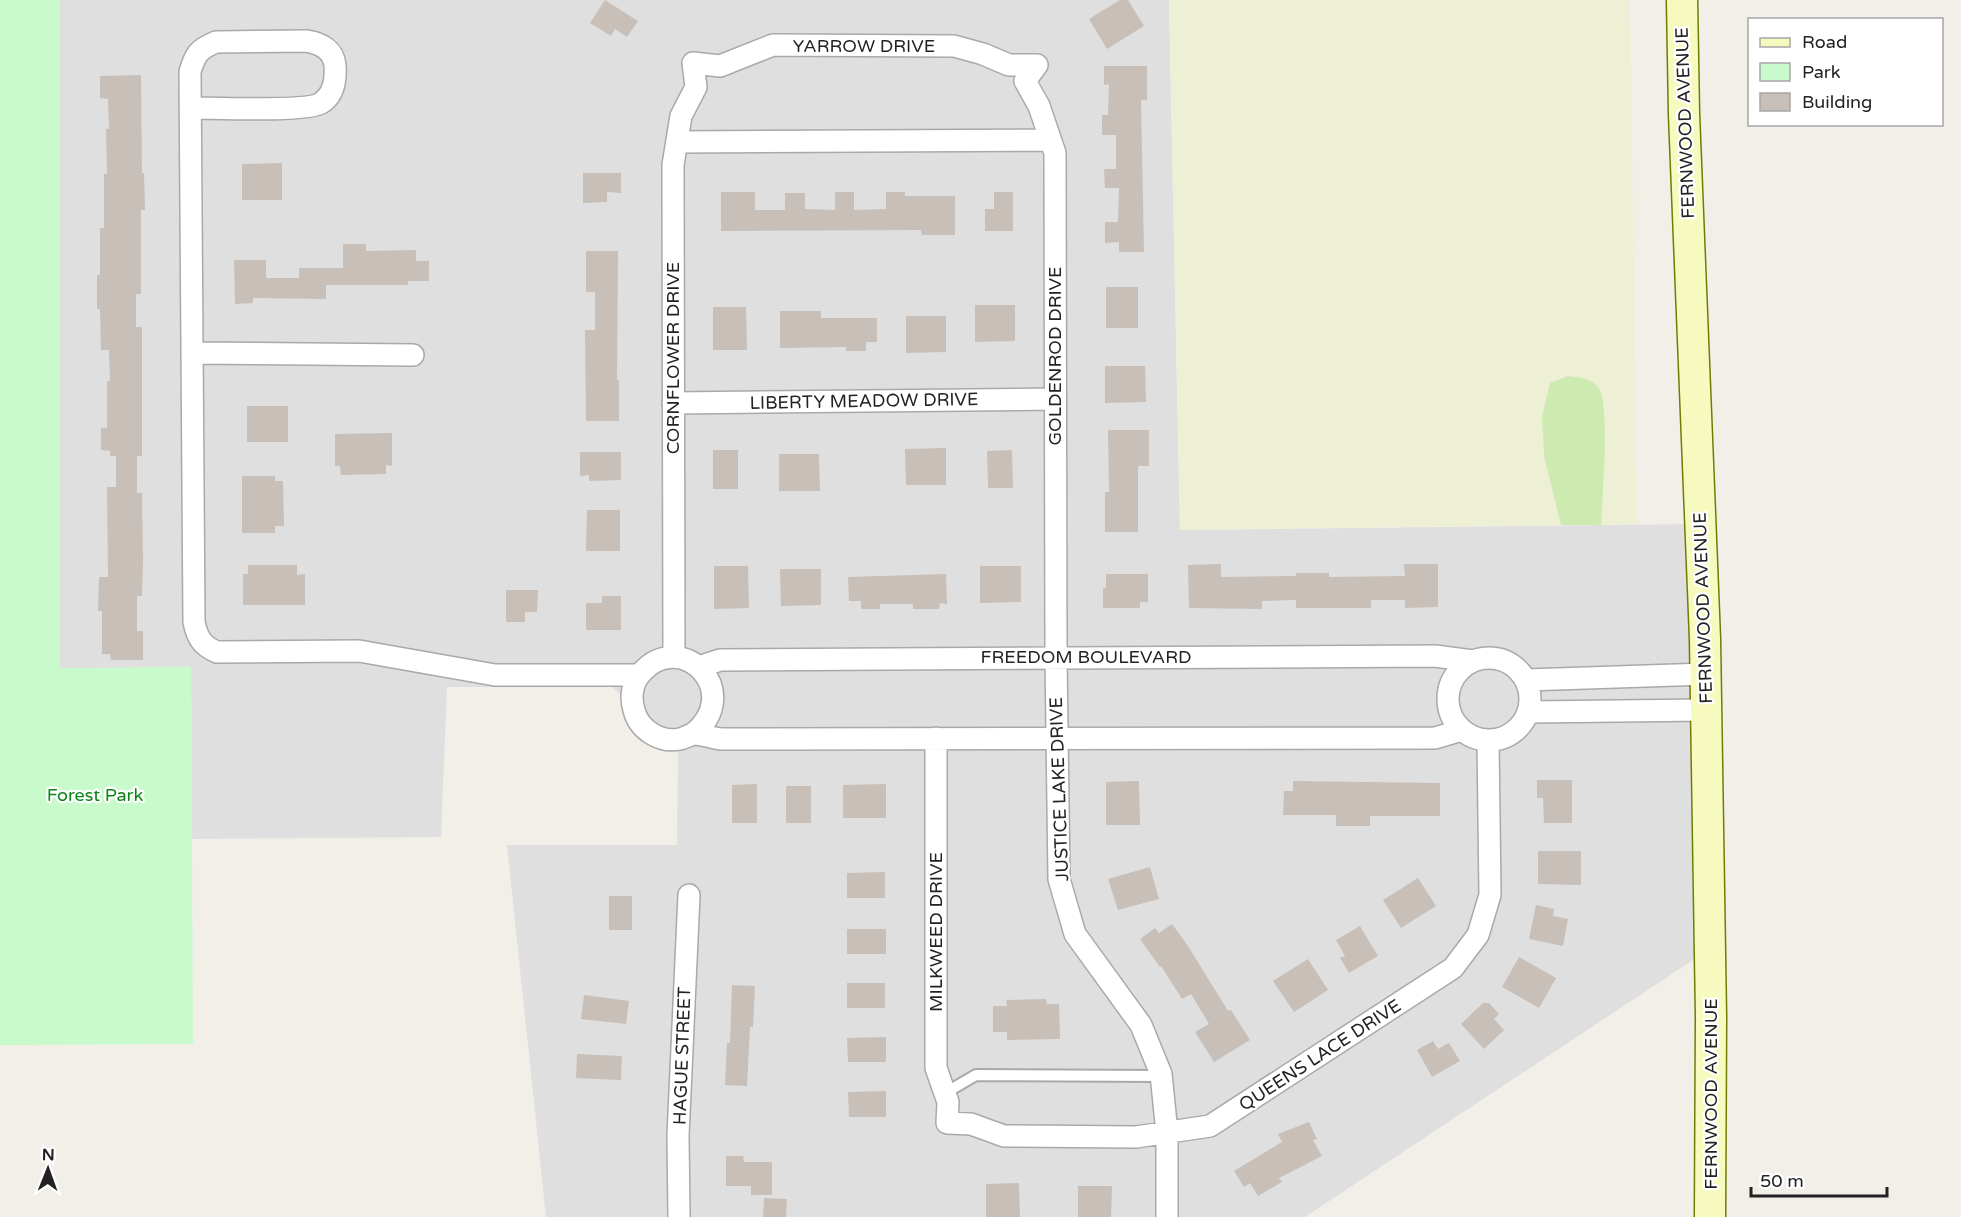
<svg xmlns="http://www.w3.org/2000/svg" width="1961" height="1217" font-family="'Varela Round',sans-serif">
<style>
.residential{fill:#e0dfdf}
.farmland{fill:#eef0d5}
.grass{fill:#cdebb0}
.park{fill:#c8facc}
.building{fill:#c7bfb8}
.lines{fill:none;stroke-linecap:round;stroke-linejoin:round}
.lane-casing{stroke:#a9a9a9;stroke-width:14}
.street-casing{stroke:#a9a9a9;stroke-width:24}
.secondary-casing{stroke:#707d05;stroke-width:33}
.lane{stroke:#fff;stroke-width:10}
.street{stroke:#fff;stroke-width:21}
.secondary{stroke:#f7fabf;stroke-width:30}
.labels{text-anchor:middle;stroke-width:4.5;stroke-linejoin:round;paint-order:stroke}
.street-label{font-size:18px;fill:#222;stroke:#fff}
.park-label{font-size:18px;fill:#0c8416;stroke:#fff}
</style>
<rect width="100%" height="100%" fill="#f2efe9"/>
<!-- residential -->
<path class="residential" d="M60,0H1169L1180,530L1695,524L1696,958L1305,1217H546L507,845H677L678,748L612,687H447L441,837L192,839L191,667L60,669Z"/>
<!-- farmland -->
<path class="farmland" d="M1169,0H1630L1637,524L1601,525L1605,409L1544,456L1561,525L1180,530Z"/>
<!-- grass -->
<path class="grass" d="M1568,376C1579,377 1590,378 1598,387C1611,403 1602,500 1601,525H1561L1544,456L1542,417L1550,383Z"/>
<!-- park -->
<path class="park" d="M0,0H60V668L191,667L193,1044L0,1045Z"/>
<!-- building -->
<path class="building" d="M605,0L638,21L627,37L615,29L611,36L590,23Z
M1120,0H1128L1144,26L1107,49L1089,19Z
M1104,66H1147V100H1141L1144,252H1119V242L1105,243V222H1118L1119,188H1105L1104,169H1116V135H1102V115H1108L1109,84L1104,85Z
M141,75L142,173H144L145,210H141V294H136V327H142V456H137V493H142L143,560L142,596H137V631H143V660H111L110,654H102V611H98L99,577H108L107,487H116V456H110V451L101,450V428H107V381H110L109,350H101L100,309H97V275H100V228H104V174H107L106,129H109L108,99L100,98V76Z
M282,163V200H242V164Z
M583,173H621V193L607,192V202L583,203Z
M721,192H755V210H785V193H805V209L835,210V192H854V210L886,209V192H905V196H955V235H922L921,230L721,231Z
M994,192H1013V231H985V209H994Z
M343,244H366V251L416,250V261H429V281H408V285H326V299L253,298V303L235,304L234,260H266V278H299V268H343Z
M586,251H618L617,380H619V421H586L585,330H595V292H586Z
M1106,287H1138V328H1106Z
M975,305H1015V341L975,342Z
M713,307H746L747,350H713Z
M780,311H821V318H877V342H866V351H846V347L780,348Z
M906,316H946V352L906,353Z
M1105,366H1145L1146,402L1105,403Z
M247,406H288V442H247Z
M1108,430H1149V466H1138V532H1105V492H1109Z
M392,433V466L386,465V474L341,475L340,466H335V434Z
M946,448V485H906L905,449Z
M713,450H738V489H713Z
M1012,450L1013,488H988L987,451Z
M580,452H621V480L589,481V475L580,476Z
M779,454H819L820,491H779Z
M242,476H275V481H283L284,526H275V533H242Z
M587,510H620V551H586Z
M1221,564V577L1296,576V573H1329V577L1405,576L1404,564H1438V607L1405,608V600H1371V608H1296V600L1262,601V609L1189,608L1188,565Z
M248,565H297V575L305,574V605H243V574H248Z
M714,566H748L749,608L714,609Z
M980,566H1021V602L980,603Z
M780,569H821V605L781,606Z
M946,574L947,604L940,603L939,609H913V604H880V609H861V601H849L848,577Z
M1106,574H1148V602H1140V608H1103V588H1106Z
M506,590H538L537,612H525V622H506Z
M602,596H621V630H586V603H602Z
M1537,780H1572V823H1544L1543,798H1537Z
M1139,781L1140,825H1106V782Z
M1293,781L1440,783V816H1370V826H1336V815H1283L1284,791H1293Z
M757,784V823H732V785Z
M886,784V818H843V785Z
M786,786H811V823H786Z
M1538,851H1581V885L1538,884Z
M1150,867L1159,899L1118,910L1108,879Z
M885,872V898H847V873Z
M1418,878L1436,906L1401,928L1383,900Z
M609,896H632V930H609Z
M1536,905L1554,909L1553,916L1568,919L1563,946L1529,939Z
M1172,924L1188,946L1228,1011L1231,1010L1250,1040L1214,1062L1195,1032L1209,1024L1191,994L1182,999L1161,966L1160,967L1140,939L1155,928L1159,933Z
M1360,926L1378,956L1349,973L1340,958L1345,956L1336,940Z
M847,929H886V954H847Z
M1519,957L1556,978L1539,1008L1502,987Z
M1308,959L1328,990L1294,1012L1273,981Z
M847,983H885V1008H847Z
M732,985L755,986L753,1027H750L747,1086L725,1085L727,1043H730Z
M584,995L629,1001L626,1024L581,1019Z
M1046,999L1047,1004H1059L1060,1039L1007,1040V1032H993V1006H1007L1006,1000Z
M1483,1003H1489L1499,1014L1494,1019L1504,1030L1484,1049L1461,1024Z
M886,1037V1062H848L847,1038Z
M1433,1041L1438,1049L1449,1043L1460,1061L1432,1077L1417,1050Z
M577,1054L622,1056L621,1080L576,1078Z
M886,1091V1117H849L848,1092Z
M1309,1122L1317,1139L1313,1140L1322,1156L1279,1178L1282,1182L1258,1196L1250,1183L1244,1187L1234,1171L1282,1142L1278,1134Z
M726,1156H743L744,1162H772V1195H751V1186H726Z
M1019,1183L1020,1217H986V1184Z
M1078,1186H1112L1111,1217H1078Z
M764,1198L787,1199L786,1217H763Z"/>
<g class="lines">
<defs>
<path id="lane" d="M945,1093L976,1075L1161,1076"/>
<path id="street" d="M1037,65L1025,81L1039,106L1055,153L1056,657L1059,879L1075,934L1141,1025L1161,1074L1167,1133V1217
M191,108C213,108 308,112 321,103C334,95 336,79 335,65C333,49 320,43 306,41L216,42C199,49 195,54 190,72L194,622C197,637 202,646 217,652L359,651L495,675H638
M677,142L1050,140
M193,353L413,355
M673,403L1055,399
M674,657L673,165L681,116L696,87L693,63L720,66L773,45L954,46L983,54L1009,65H1037
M1448 699a41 41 0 1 1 82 0a41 41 0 1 1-82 0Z
M699,667L720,660L1435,656L1473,661
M1526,680L1706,674
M1529,712L1706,710
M693,734C745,692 682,628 642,672C632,682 630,697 634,710C639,730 660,743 680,739C685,738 689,735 693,734C702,734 712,738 721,739L1435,738L1462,730
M936,738V1068L948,1102L947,1123L971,1124L1004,1136L1136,1137L1210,1126L1453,968L1478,935L1490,895L1488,740
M679,1217L678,1136L689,895"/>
<path id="secondary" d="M1682,0L1684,114L1705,639L1711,1017L1710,1217"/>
</defs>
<!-- lane casing -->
<use href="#lane" class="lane-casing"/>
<!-- street casing -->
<use href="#street" class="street-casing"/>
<!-- secondary casing -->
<use href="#secondary" class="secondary-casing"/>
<!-- lane -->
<use href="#lane" class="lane"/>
<!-- street -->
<use href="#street" class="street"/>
<!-- secondary -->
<use href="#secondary" class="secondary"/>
</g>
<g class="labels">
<!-- street labels -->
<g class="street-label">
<text x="864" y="52">YARROW DRIVE</text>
<text transform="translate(1685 123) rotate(-92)" y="6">FERNWOOD AVENUE</text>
<text transform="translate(1055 356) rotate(-90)" y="6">GOLDENROD DRIVE</text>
<text transform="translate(673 358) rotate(-90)" y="6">CORNFLOWER DRIVE</text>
<text transform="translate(864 401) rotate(-1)" y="6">LIBERTY MEADOW DRIVE</text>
<text transform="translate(1703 608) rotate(-92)" y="6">FERNWOOD AVENUE</text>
<text x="1086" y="663">FREEDOM BOULEVARD</text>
<text transform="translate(1059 789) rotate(-92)" y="6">JUSTICE LAKE DRIVE</text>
<text transform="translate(936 932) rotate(-90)" y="6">MILKWEED DRIVE</text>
<text transform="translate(1320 1055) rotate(-33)" y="6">QUEENS LACE DRIVE</text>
<text transform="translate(682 1056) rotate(-88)" y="6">HAGUE STREET</text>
<text transform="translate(1711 1094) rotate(-90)" y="6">FERNWOOD AVENUE</text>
</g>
<!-- park labels -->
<g class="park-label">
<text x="95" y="801">Forest Park</text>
</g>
</g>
<!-- legend -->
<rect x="1748" y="18" width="195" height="108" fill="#ffffff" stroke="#a7a7a7" stroke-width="1.5"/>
<rect x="1760" y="38" width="30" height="9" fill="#f7fabf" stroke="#a7a7a7" stroke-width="1.5"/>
<text x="1802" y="48" font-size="18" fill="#222222">Road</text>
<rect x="1760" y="63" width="30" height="18" fill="#c8facc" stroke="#a7a7a7" stroke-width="1.5"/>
<text x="1802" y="78" font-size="18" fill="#222222">Park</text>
<rect x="1760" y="93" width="30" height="18" fill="#c7bfb8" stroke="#a7a7a7" stroke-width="1.5"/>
<text x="1802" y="108" font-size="18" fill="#222222">Building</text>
<!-- north arrow -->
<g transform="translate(48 1169) rotate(1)" stroke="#ffffff" stroke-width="4.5" paint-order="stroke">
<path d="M0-4.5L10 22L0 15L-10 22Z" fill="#222222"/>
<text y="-9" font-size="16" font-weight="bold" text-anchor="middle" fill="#222222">N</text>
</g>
<!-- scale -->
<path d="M1751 1187v9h136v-9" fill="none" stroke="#222222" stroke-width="3"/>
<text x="1760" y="1187" font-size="18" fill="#222222" stroke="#ffffff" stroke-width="4.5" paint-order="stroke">50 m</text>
</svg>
